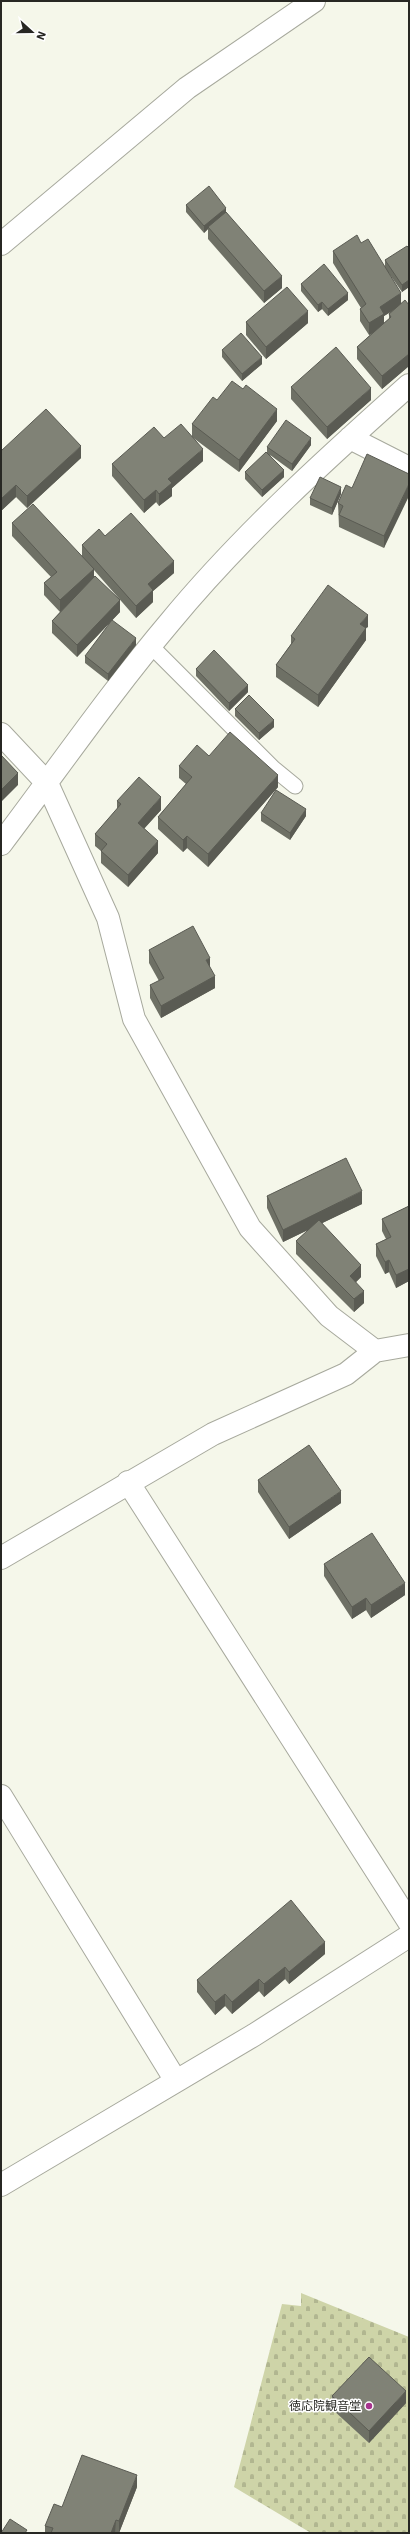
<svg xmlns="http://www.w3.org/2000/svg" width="410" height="2534" font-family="'IBM Plex Sans','Noto Sans JP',sans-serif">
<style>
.cemetery{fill:url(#cemetery-stones)}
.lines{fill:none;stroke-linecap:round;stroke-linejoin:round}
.lane-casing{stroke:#a7a99d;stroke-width:17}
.street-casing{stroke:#a7a99d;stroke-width:24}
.lane{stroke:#fff;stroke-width:15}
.street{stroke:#fff;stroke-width:22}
.wall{fill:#6e7065;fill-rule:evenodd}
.shaded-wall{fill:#5a5b53}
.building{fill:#808276;stroke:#5a5b53}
.poi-dot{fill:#a7338d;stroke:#fff;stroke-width:1.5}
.labels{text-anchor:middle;stroke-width:3;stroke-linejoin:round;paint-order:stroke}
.poi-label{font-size:12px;fill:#272723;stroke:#fff;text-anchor:end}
</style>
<defs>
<pattern id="cemetery-stones" width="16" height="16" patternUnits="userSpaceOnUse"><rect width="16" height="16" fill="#ced4a8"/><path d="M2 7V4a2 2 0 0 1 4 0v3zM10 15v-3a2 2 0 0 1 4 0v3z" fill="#b1b690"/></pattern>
</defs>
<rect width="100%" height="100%" fill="#f5f7ea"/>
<!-- cemetery -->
<path class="cemetery" d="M301,2293L409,2337V2533H311L234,2487L282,2304L301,2306Z"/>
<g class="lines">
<defs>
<path id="lane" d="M151,646L273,768L295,786"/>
<path id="street" d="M1,244L187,88L314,1
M350,438L409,468
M1,734L47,783L108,918L134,1019L250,1228L329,1316L375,1351
M1,844C57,770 110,693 170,622C241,536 326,459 409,385
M128,1482L409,1922
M1,1558L213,1434L346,1374L375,1351L409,1345
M1,1796L176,2081
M1,2185L254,2035L409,1936"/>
</defs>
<!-- lane casing -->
<use href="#lane" class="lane-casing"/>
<!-- street casing -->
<use href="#street" class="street-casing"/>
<!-- lane -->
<use href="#lane" class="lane"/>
<!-- street -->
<use href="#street" class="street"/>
</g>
<!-- wall -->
<path class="wall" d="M186,205L226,212L282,288L264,303L208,239V229L204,233L186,212Z
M361,243L385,267V260L409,248V287L402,292L388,272L401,303L409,305V366L382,389L357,359V347L371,334L369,335L360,321V309L361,308L333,263V251ZM391,312L389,314V319L384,323V316Z
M301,284L348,300L328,316L322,309L318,312L301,291Z
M246,322L308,323L266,359L246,335Z
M222,350L262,364L242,381L222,357Z
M291,387L371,400L327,439L291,399Z
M217,400L277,421L239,472L192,437L203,461L172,488V496L159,506L156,502L144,513L112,476V464L164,438L192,436V424Z
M311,445L292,471L270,455L284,477L262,497L245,479V472L267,453V447Z
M1,451L81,458L27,508L16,497L1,511Z
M409,474L384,548L339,527L338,503L352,488Z
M341,494L332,515L310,505V498Z
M12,523L82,556V545L105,536L174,573L153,591V602L136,618L94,570V577L120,612L77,657L52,633V621L60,612L44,595V583L51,577L12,536Z
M368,627L366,628V640L318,707L276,677V665L291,644V636Z
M136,645L108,681L85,663V656Z
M196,669L248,692L229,711L196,676Z
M235,709L274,727L259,740L235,716Z
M209,756L278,787L208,867L187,848L183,852L158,829V817L186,784L179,778V766Z
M117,801L161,810L144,829L158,853L128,887L101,863V851L95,846V834L117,809Z
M261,813L306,816L290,840L261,821Z
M149,950L210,968L215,988L161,1018L150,998V985L159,981L149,963Z
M267,1196L362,1204L322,1223L361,1277L356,1282L364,1303L354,1312L296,1254V1241L310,1229L283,1242L267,1208Z
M409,1206V1281L396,1288L389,1272L385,1274L376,1256V1244L386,1239L382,1231V1219Z
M258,1480L341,1503L289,1539L258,1492Z
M324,1564L405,1595L371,1618L366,1610L352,1619L324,1576Z
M325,1954L289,1984L285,1979L264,1997L259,1991L232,2014L225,2006L215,2015L197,1992V1980Z
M332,2396L406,2403L369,2443L332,2409Z
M137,2487L119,2533L116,2532L115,2533H45V2526L62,2507Z"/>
<!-- shaded-wall -->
<path class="shaded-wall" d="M226,208V215L208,227V229L204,233V226Z
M282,276V288L264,303V291Z
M409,280V287L402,292V285Z
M348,293V300L328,316V309Z
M401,293V305L384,316V326L369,335V323L380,307Z
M322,302V309L318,312V305Z
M308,311V323L266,359V347Z
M409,354V366L382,389V376Z
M262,357V364L242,381V374Z
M371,388V400L327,439V427Z
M277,409V421L239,472V460Z
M311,438V445L292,471V464Z
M81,446V458L27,508V496Z
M203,449V461L172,488V496L159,506V494L168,479Z
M284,470V477L262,497V490Z
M409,484V496L384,548V536Z
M16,485V497L1,511V499Z
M341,487V494L332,515V508Z
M156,490V502L144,513V500Z
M174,561V573L153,591V602L136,618V606L148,584Z
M94,569V581L60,612V600Z
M120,600V612L77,657V645Z
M368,615V627L366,628V640L318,707V695L360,624Z
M136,638V645L108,681V674Z
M248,685V692L229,711V703Z
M274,720V727L259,740V733Z
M18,773V785L1,802V790Z
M278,775V787L208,867V854Z
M161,797V810L138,835V823Z
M306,809V816L290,840V833Z
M187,836V848L183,852V840Z
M158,841V853L128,887V875Z
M210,958V970L206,960Z
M215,976V988L161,1018V1006Z
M362,1191V1204L283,1242V1230Z
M389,1260V1272L385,1274V1262Z
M361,1265V1277L350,1288V1276Z
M409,1269V1281L396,1288V1275Z
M364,1291V1303L354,1312V1299Z
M341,1491V1503L289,1539V1527Z
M405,1583V1595L371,1618V1605Z
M366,1598V1610L352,1619V1607Z
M325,1942V1954L289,1984V1972Z
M285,1967V1979L264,1997V1984Z
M259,1979V1991L232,2014V2002Z
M225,1994V2006L215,2015V2002Z
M406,2391V2403L369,2443V2431Z
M137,2475V2487L119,2533V2521Z
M116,2520L115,2533H111Z"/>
<!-- building -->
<path class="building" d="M209,186L226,208L204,226L186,205Z
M226,212L282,276L264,291L208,227Z
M357,235L361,243L368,239L401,293L380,307L384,314L369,323L360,309L366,304L333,251Z
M407,246L409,248V280L402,285L385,260Z
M324,264L348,293L328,309L322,302L318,305L301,284Z
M287,287L308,311L266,347L246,322Z
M405,300L409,305V354L382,376L357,347L391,317L389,314Z
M241,333L262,357L242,374L222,350Z
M336,347L371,388L327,427L291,387Z
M232,381L243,389L246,385L277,409L239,460L192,424L213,397L217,400Z
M46,409L81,446L27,496L16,485L1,499V451Z
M286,420L311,438L292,464L267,447Z
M181,424L203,449L168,479L172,483L159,494L156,490L144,500L112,464L154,427L164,438Z
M266,452L284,470L262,490L245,472Z
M367,454L409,474V484L384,536L339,515L343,506L338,503L346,485L352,488Z
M320,477L341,487L332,508L310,498Z
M33,504L94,569L60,600L44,583L57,572L12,523Z
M131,513L174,561L148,584L153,590L136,606L82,545L99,529L105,536Z
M95,576L120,600L77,645L52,621Z
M328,585L368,615L360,624L366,628L318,695L276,665L295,639L291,636Z
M112,620L136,638L108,674L85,656Z
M214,650L248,685L229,703L196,669Z
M249,695L274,720L259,733L235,709Z
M230,732L278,775L208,854L187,836L183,840L158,817L192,777L179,766L197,745L209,756Z
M1,755L18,773L1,790Z
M139,777L161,797L138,823L158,841L128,875L101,851L107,844L95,834L121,804L117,801Z
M276,790L306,809L290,833L261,813Z
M193,926L210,958L206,960L215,976L161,1006L150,985L164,978L149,950Z
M346,1158L362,1191L283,1230L267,1196Z
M409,1206V1269L396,1275L389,1260L385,1262L376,1244L391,1237L382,1219Z
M319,1220L361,1265L350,1276L364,1291L354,1299L296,1241Z
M309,1445L341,1491L289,1527L258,1480Z
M372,1533L405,1583L371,1605L366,1598L352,1607L324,1564Z
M291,1900L325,1942L289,1972L285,1967L264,1984L259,1979L232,2002L225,1994L215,2002L197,1980Z
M369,2357L406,2391L369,2431L332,2396Z
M82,2455L137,2475L119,2521L116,2520L111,2533H51L53,2528L45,2526L54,2504L62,2507Z
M10,2519L27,2530L25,2533H1Z"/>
<!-- markers -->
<circle class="poi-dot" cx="369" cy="2406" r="4"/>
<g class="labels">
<!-- poi labels -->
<g class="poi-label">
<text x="361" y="2410">徳応院観音堂</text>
</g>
</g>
<!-- border -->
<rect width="410" height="2534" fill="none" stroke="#272723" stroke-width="4"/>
<!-- north arrow -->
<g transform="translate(32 32) rotate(111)" stroke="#ffffff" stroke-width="3" paint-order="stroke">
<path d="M0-3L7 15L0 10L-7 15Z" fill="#272723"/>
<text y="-6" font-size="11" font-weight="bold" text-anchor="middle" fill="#272723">N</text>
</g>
</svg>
